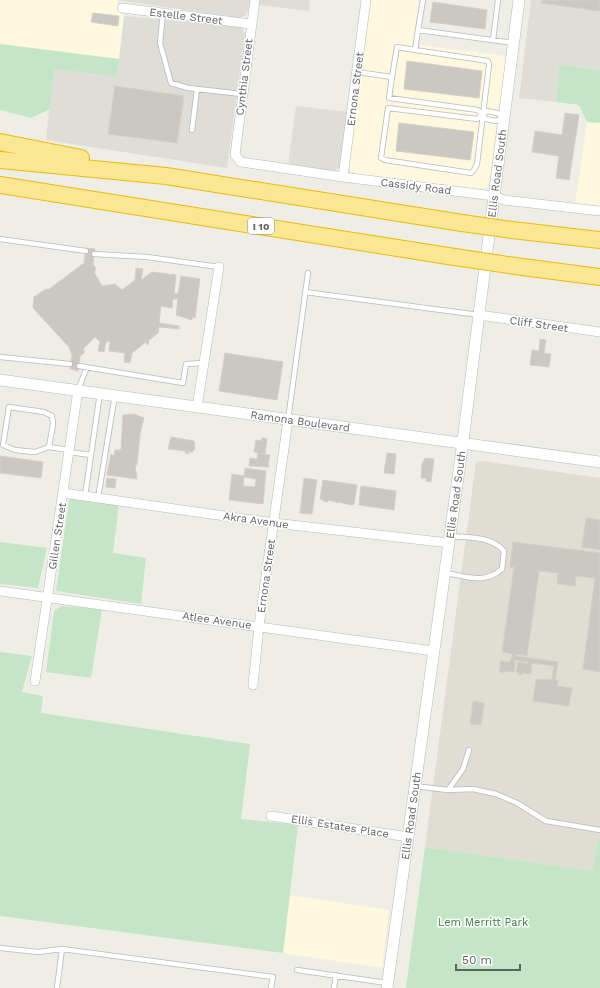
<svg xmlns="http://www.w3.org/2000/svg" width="600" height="988" font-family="'Work Sans',sans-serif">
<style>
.commercial{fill:#fdf8de}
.industrial{fill:#deddd8}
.education{fill:#dfddd4}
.green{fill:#c4e6c6}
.building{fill:#cbc8c3;stroke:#d4d0c4;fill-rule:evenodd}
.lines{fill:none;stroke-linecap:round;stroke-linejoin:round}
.service-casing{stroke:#b6b8bc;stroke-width:6}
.minor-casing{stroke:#b6b8bc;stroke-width:10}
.tertiary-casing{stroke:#b6b8bc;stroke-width:12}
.motorway-casing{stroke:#edb809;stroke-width:18}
.service{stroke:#fff;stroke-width:4.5}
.minor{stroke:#fff;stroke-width:9}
.tertiary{stroke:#fff;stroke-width:11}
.motorway{stroke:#f9e793;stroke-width:16}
.motorway-bridge-casing{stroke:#edb809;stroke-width:18;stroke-linecap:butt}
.motorway-bridge{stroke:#f9e793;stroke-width:16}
.labels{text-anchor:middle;stroke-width:3;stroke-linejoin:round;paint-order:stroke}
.shield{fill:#fff;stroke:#8e9094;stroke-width:1}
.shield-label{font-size:10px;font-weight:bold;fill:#5e6166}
.street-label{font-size:11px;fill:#5e6166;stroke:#fff}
.park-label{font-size:11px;fill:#388241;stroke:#fff}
</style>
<rect width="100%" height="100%" fill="#efeee6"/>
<!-- commercial -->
<path class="commercial" d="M0,0H117V10L124,16L119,59L0,44Z
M370,0H419L413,44L506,56L491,179L486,188L478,190L352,174L348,166Z
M587,122L600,123V208L575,205Z
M290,895L389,910L382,968L283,953Z"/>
<!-- industrial -->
<path class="industrial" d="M117,0H250L248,11L246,15L240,18Z
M259,0H310L309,11L259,5Z
M531,0H600V70L559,65L556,102L519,98Z
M124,16L237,26L243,29L245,34L227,168L46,140L53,69L117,77Z
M296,106L348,112L341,166L335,171L288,165Z"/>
<!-- education -->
<path class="education" d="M482,461L600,478V841H597L593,871L425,847L476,462Z"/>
<!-- green -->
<path class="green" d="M0,44L119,59L117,77L54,69L50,109L31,118L0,110Z
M559,65L600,70V123L587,122L579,105L556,102Z
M73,498L119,504L113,553L146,558L141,604L56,591L69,500Z
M0,542L47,548L38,588L0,584Z
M61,606L102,609L91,678L46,672L54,611Z
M0,652L32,656L22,692L43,696L41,713L250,744L241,819L298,825L283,953L0,916Z
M597,841H600V988H406L425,847L593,871Z"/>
<!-- building -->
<path class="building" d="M542,0H600V11L541,3Z
M433,2L487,10L485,29L430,22Z
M93,13L119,16L118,26L91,22Z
M407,61L482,71L479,98L404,89Z
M115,86L184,96L177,143L108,134Z
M565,113L579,115L569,180L556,178L559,156L532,152L535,131L562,135Z
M399,123L474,132L470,160L396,151Z
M86,248L95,249L93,264L96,269L94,272L102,286L115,284L122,290L135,280L136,268L143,269L141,280L152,272L176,275L174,293L178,294L181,276L200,279L195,318L192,317V320L176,315L178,299H173L172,308L161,306L159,323L179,326V329L159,327L158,333L148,341L149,343L147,345L146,342L132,353L130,363L124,362L125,353L109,351L110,341L106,342L104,352L98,351L100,342L95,337L83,349L85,352L80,356L78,371L70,369L72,355L69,347L33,308L34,297L46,289L48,290L84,263Z
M540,339L546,340L544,353L551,354L549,367L530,365L532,350L539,351Z
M225,353L283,362L277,400L219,391Z
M134,414L144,418L140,434L137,465H135L137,479L107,475L111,454L114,456L115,450H121L123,415Z
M171,437L194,441L195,448L193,452H188V454L185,453L186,451L168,449Z
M262,438L267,439L265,454H262L270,455L268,464L269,467L249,466L250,458L257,459L258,453L254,452L256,440L261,441Z
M387,453L396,454L394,474L384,473Z
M0,456L43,462L41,478L0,473Z
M425,458L434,459L431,482L426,481V478H421L422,464Z
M245,468L266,471L263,504L229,500L232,474L244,476ZM244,477L256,479L255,487L243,486Z
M107,478L116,479L115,488L106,487Z
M304,478L317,480L312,514L300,513Z
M323,480L357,485L354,504L351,505L339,502V503L328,500V502L323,501L324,500L320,499Z
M361,486L396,491L394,510L359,505Z
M586,518L600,520V550L582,547Z
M513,542L600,553V672L583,669L595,578L576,576L575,586L557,584L558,573L539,571L527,656L516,654V656L558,662L555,680H558L557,686L572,688L569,706L533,701L536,679L549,680L552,679L554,666L531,663L532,664L531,674L522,673L521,675H518L519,673L516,672L518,662L528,664V662L514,660L515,662L514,672L504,671V673L499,671L501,661L510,662L513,654L502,652L514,567H510Z
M473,701L484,703L481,725L470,724Z"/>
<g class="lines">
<defs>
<path id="service" d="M163,13L160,43L171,83L188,88L242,94
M418,30L423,0
M493,40L498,0
M357,72L392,77L389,98L478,110L482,115L477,119L388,108L381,158L385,160L471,173L474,170L477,164L489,65L488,61L415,50L418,30L513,43
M392,77L397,47L415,50
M487,111L497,113L504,118L496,121L486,119L482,115Z
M192,130L197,89
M0,239L86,251
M94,254L147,257L219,267
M305,292L479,315
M0,357L70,364
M79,366L183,383L186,364L205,363
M78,390L87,367
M288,420L308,273
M49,447L53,424L52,416L44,412L9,407L3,445L15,450L35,452L49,447L69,450
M69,452L91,455
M85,496L100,393
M98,498L115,395
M445,573C466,576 484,585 502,569L504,551C491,536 469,538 450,536
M415,786L448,790L473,789L496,794L517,803L546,821L600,830
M448,790L463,769L469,750
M0,948L38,952L62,949
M297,970L387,983
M57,988L62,949L273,977L271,988
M334,988L336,975"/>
<path id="minor" d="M255,0L235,155L241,162L343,177L494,196L504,200L600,211
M122,8L251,24
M343,177L366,0
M479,315L600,332
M197,407L219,267
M63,493L274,523L449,543
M0,591L433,651
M35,681L78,390
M253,685L259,626L288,420
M271,816L408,837"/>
<g id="tertiary">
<path id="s1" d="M0,380L600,462"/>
<path id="s2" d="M387,988L461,456L519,0"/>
</g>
<path id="motorway" d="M0,142L81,158
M0,160L166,176L462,223
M0,185L448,256
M512,230L600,240
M515,266L600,277"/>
</defs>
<!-- service casing -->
<use href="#service" class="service-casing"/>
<!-- minor casing -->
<use href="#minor" class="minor-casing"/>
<!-- tertiary casing -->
<use href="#tertiary" class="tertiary-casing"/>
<!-- motorway casing -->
<use href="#motorway" class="motorway-casing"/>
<!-- service -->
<use href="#service" class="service"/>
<!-- minor -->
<use href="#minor" class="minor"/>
<!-- tertiary -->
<use href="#tertiary" class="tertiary"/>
<!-- motorway -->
<use href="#motorway" class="motorway"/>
<defs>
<path id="motorway-bridge" d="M462,223L512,230
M448,256L515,266"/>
</defs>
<!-- motorway-bridge casing -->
<use href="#motorway-bridge" class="motorway-bridge-casing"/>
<!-- motorway-bridge -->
<use href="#motorway-bridge" class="motorway-bridge"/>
</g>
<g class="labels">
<!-- shield labels -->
<rect class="shield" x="248" y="218" width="26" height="16" rx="3"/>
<g class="shield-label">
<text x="261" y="230">I 10</text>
</g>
<!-- street labels -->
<g class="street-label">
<text transform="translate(186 16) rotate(7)" y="4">Estelle Street</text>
<text transform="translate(244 77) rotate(-83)" y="4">Cynthia Street</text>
<text transform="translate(355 89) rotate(-83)" y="4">Ernona Street</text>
<text dy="4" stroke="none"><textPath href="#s2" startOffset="822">Ellis Road South</textPath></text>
<text transform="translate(416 186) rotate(7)" y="4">Cassidy Road</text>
<text transform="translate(539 324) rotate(8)" y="4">Cliff Street</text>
<text dy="4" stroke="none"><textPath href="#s1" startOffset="303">Ramona Boulevard</textPath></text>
<text dy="4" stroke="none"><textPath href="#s2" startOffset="498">Ellis Road South</textPath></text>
<text transform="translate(256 520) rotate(8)" y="4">Akra Avenue</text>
<text transform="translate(57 536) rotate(-81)" y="4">Gillen Street</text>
<text transform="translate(266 576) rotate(-82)" y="4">Ernona Street</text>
<text transform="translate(217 620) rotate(8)" y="4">Atlee Avenue</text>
<text dy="4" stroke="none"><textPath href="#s2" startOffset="174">Ellis Road South</textPath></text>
<text transform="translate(340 826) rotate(9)" y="4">Ellis Estates Place</text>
</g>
<!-- park labels -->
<g class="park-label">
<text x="483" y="926">Lem Merritt Park</text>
</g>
</g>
<!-- scale -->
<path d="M456 964v6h64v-6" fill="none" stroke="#5e6166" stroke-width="2"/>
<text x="462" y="964" font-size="12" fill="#5e6166" stroke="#ffffff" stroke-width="3" paint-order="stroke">50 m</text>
</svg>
